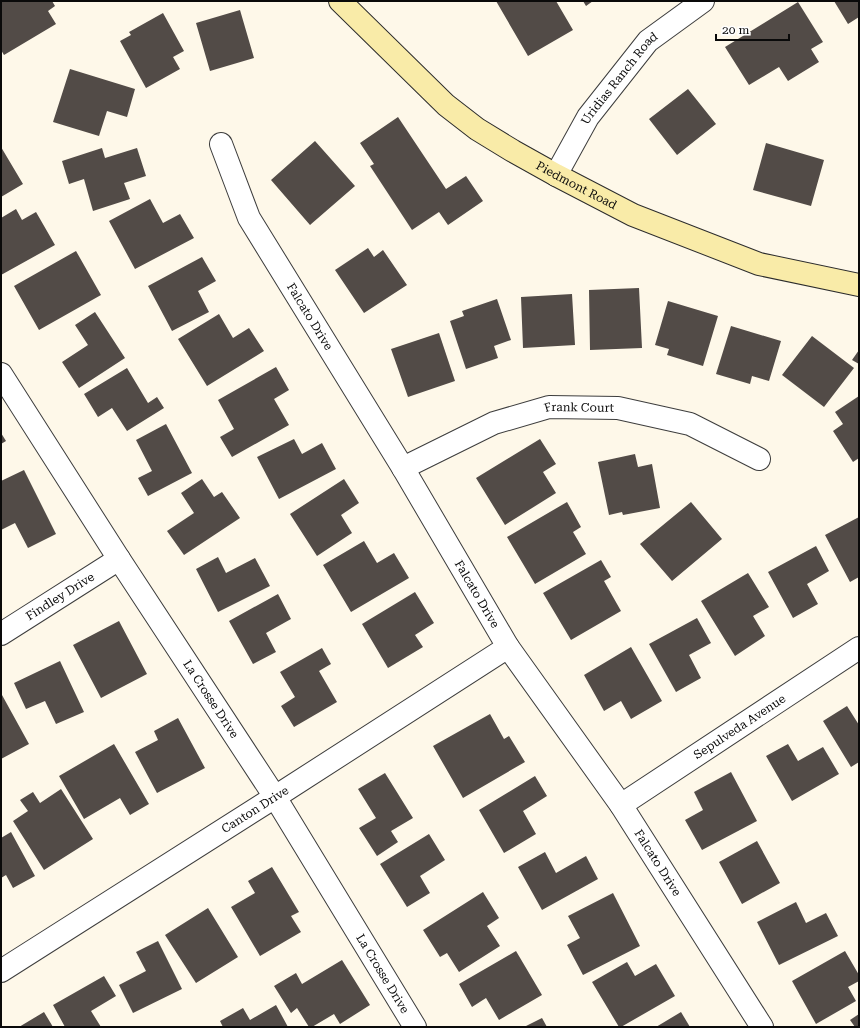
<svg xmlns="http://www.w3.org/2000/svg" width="860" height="1028" font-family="'Roboto Serif',serif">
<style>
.building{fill:#524b47}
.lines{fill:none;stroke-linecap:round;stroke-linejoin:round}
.minor-casing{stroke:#3d3d3d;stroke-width:24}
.secondary-casing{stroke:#2c2c2c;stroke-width:24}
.minor{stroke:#fff;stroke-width:22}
.secondary{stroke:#f9eba8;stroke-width:22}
.labels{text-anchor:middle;stroke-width:4;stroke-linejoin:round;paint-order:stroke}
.street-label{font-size:12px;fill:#0a0a0a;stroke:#fff}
</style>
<rect width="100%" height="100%" fill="#fef8e9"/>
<!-- building -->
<path class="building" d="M1,1H52L55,6L48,11L56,24L4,55L1,50Z
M496,1H556L573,30L528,56Z
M583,1H593L586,6Z
M834,1H859V17L848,24Z
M798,2L823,42L811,49L819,62L788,81L779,67L749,85L725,47Z
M240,10L254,58L210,71L196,23Z
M163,13L184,51L173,57L180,69L146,88L120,41L131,35L129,32Z
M70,69L135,89L127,117L107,111L99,136L53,122Z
M688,89L716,124L677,155L649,119Z
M398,117L446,189L466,176L483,201L448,225L439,212L412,230L370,166L374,164L360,143Z
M315,141L355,186L310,225L271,180Z
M766,143L824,160L811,206L753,190Z
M1,147L23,184L1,197Z
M102,148L105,158L137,148L146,176L124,183L130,199L93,211L84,179L69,184L62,161Z
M150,199L163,223L180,214L194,238L135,269L109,221Z
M16,209L22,220L36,212L55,245L1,275V218Z
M368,248L374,257L383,250L407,285L364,313L335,270Z
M76,251L101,295L39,330L14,286Z
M202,257L216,281L198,291L209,312L172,331L148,286Z
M639,288L642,348L590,350L589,290Z
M572,294L575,345L523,348L521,297Z
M497,299L511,340L494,346L498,358L466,369L450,321L464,316L462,311Z
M668,301L718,316L703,366L667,355L669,349L655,345Z
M95,312L125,358L79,388L62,362L88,345L75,325Z
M219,314L233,338L249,328L264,351L207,386L178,339Z
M731,326L781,341L769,381L752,376L750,384L716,374Z
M439,333L455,381L408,397L391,349Z
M812,336L854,368L824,407L782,375Z
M859,350V364L852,360Z
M276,367L289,390L274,399L289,425L232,457L220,437L234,429L218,400Z
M127,368L148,403L157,397L164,408L127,431L112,408L98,417L84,394Z
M859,396V458L853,462L833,431L843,424L835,412Z
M166,424L192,473L148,496L138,478L152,471L136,440Z
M1,433L6,441L1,444Z
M294,439L302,454L322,443L336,469L279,499L257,457Z
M540,439L556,464L543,472L556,493L505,525L476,478Z
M635,454L638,467L652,464L660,508L623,515L622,512L609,515L598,462Z
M24,470L56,534L28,548L15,523L1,530V481Z
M202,479L214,497L222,492L240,518L184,555L167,531L194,513L181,493Z
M344,479L359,503L341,515L352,533L317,556L290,514Z
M567,502L581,527L573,532L586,554L535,584L507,537Z
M691,502L722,539L672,581L640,544Z
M859,517V577L850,582L825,535Z
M364,541L377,563L394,553L409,578L351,612L323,565Z
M816,546L829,571L807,584L818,604L793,618L768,572Z
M218,557L226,573L255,558L270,586L218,612L196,569Z
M601,560L611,577L604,581L621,611L571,640L543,593Z
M748,573L769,607L753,616L765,636L735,656L701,601Z
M415,592L434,623L415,635L423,647L388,668L362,624Z
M278,594L291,619L266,633L276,652L253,664L229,621Z
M697,618L711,643L689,655L701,678L676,692L649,644Z
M119,621L147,674L101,698L73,645Z
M631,647L662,701L631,719L621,701L604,711L584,675Z
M322,648L331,664L319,671L337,702L294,727L281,706L295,697L280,672Z
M60,661L84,712L56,724L45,701L26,709L14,683Z
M2,695L29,744L1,759V696Z
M847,706L859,725V762L851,767L823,721Z
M490,714L504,739L509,736L525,762L463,798L433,746Z
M178,718L205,768L157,793L135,752L158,740L154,731Z
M114,744L149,804L130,815L120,798L84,819L59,776Z
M788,744L798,761L823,747L839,774L792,801L766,756Z
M731,772L757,821L702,850L685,820L703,810L694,792Z
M385,773L413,818L391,831L398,842L377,856L359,828L376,818L358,789Z
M535,776L547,796L523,811L536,834L504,853L479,810Z
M61,789L93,839L44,870L13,821L28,811L20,800L33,792L40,803Z
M11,832L35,876L13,888L6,875L1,878V838Z
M429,834L445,860L420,876L430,893L407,907L380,864Z
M757,841L780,883L742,904L719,862Z
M545,852L556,873L586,856L598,879L542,910L518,867Z
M272,867L299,912L291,916L301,932L260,956L231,907L255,893L248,881Z
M483,892L499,918L487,926L500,946L459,972L447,953L440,957L423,930Z
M613,893L640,946L583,975L567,945L580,938L568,916Z
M796,902L806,923L826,913L838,936L779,965L757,922Z
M208,908L238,957L196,983L165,935Z
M158,941L182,989L133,1013L119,985L146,971L136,952Z
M516,951L542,995L499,1020L486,998L472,1007L459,984Z
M845,951L859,975V981L848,987L856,1001L816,1024L792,981Z
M342,960L370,1005L340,1024L334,1014L312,1027H309L297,1008L291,1013L274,986L296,973L302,984Z
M627,962L635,976L656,964L675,996L621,1027H619L592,982Z
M104,976L116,996L91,1011L101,1027H65L53,1005Z
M276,1005L288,1027H223L220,1021L243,1008L250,1020Z
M44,1012L53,1027H19Z
M681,1012L690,1027H656Z
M859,1014V1027H855L850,1020Z
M542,1018L547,1027H524Z"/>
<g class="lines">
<defs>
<g id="minor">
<path id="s1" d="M221,144L249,218L403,468L508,647L621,805L762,1027"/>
<path id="s2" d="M556,175L588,117L648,41L703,1"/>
<path id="s3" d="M1,374L119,559L275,797L415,1027"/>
<path id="s4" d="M403,468L494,423L549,407L618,408L690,424L759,459"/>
<path id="s5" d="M1,634L119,559"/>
<path id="s6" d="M621,805L859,648"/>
<path id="s7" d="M1,971L275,797L508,647"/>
</g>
<g id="secondary">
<path id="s8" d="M340,1L446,105L477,129L513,151L556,175L633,215L759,264L859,285"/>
</g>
</defs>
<!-- minor casing -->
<use href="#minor" class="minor-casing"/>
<!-- secondary casing -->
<use href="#secondary" class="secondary-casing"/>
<!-- minor -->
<use href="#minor" class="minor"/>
<!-- secondary -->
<use href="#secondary" class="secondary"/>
</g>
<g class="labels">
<!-- street labels -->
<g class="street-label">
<text dy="4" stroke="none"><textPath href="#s2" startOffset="116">Uridias Ranch Road</textPath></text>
<text dy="4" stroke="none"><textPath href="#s8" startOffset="302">Piedmont Road</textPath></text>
<text dy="4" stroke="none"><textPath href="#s1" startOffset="195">Falcato Drive</textPath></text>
<text dy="4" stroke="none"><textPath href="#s4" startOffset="189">Frank Court</textPath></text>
<text dy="4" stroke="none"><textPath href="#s1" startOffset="519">Falcato Drive</textPath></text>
<text dy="4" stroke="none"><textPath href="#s5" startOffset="70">Findley Drive</textPath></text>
<text dy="4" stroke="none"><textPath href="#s3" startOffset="387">La Crosse Drive</textPath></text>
<text dy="4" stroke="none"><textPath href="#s6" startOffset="142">Sepulveda Avenue</textPath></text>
<text dy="4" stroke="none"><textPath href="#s7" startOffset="301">Canton Drive</textPath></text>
<text dy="4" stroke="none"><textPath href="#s1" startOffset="843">Falcato Drive</textPath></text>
<text dy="4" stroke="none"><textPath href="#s3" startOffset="711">La Crosse Drive</textPath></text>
</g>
</g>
<!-- border -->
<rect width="860" height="1028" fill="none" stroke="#0a0a0a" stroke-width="4"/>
<!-- scale -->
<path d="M716 34v6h73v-6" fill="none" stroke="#0a0a0a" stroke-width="2"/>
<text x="722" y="34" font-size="12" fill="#0a0a0a" stroke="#ffffff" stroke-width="3" paint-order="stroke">20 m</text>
</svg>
